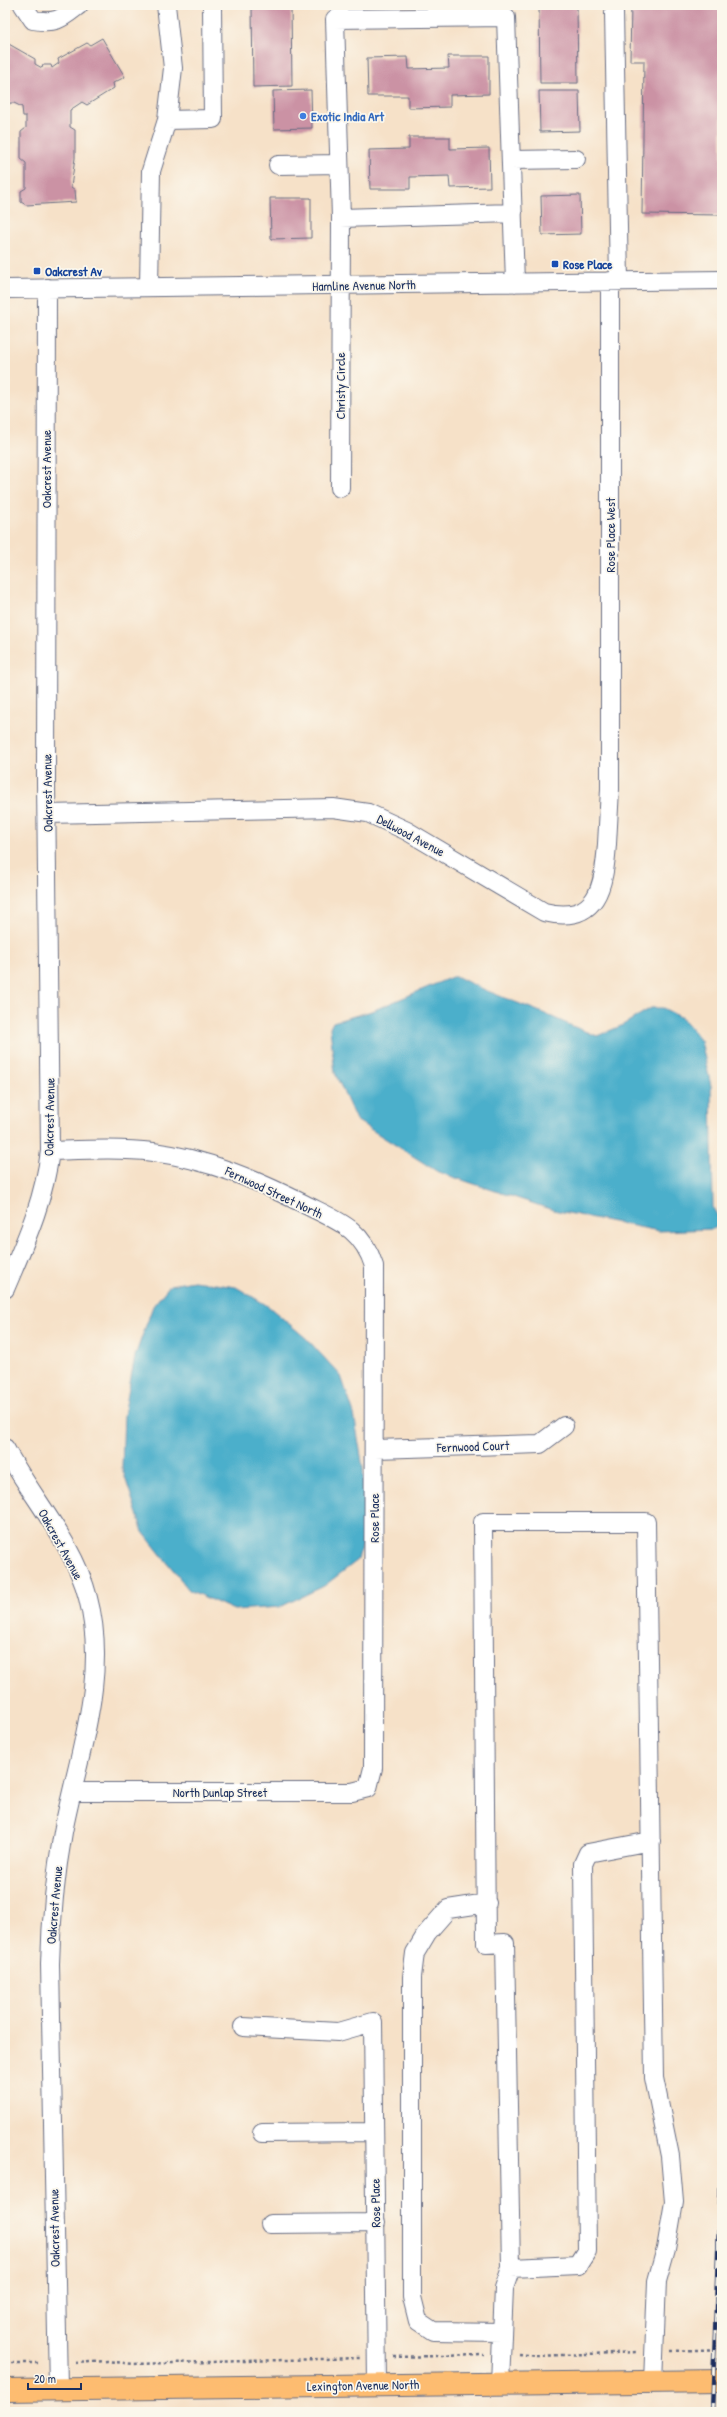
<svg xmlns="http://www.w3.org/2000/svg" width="727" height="2417" font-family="'Patrick Hand',sans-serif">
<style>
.water{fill:#4cafcb;stroke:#346f94}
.building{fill:#cb92a4}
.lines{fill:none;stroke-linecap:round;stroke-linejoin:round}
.minor-casing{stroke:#686d83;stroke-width:20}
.major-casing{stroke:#686d83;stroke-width:24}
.path{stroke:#686d83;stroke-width:2.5;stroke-dasharray:3 3;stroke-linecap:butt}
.minor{stroke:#fff;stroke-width:18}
.major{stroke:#fdbc70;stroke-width:22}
.rail-casing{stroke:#1b2f5e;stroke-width:4.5}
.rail{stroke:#fbf7ec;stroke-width:3;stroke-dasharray:9;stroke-linecap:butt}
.shop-dot{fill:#3f7fe0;stroke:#fbf7ec;stroke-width:1.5}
.transit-dot{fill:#1a4fb4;stroke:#fbf7ec;stroke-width:1.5}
.labels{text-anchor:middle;stroke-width:3.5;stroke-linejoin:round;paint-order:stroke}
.shop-label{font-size:13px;font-weight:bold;fill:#366cbe;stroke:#fbf7ec;text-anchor:start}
.transit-label{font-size:13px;font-weight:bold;fill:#164399;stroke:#fbf7ec;text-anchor:start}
.street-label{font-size:13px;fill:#1b2f5e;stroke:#fbf7ec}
</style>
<rect width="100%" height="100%" fill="#fbf7ec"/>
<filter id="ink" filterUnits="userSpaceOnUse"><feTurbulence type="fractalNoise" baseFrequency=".025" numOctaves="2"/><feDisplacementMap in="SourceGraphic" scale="8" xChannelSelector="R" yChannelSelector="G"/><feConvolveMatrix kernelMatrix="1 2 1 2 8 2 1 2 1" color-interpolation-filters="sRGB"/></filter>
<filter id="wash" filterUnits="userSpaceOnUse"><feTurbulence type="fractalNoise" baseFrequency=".012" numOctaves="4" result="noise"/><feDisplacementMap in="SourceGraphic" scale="16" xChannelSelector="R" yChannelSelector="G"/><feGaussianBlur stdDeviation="0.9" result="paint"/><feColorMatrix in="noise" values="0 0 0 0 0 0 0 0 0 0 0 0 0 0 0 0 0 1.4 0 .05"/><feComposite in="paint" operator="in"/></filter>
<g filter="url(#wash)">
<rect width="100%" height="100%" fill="#f6e1c8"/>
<!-- water -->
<path class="water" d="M452,977H458C486,992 514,1001 543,1013C561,1021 578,1029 597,1036L621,1026L651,1008H663L682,1018L701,1041L711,1086L713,1208L722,1224L713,1229L659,1231L553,1210L438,1172L356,1120L335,1073L330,1028L333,1022L372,1011Z
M194,1281L236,1287L268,1306L307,1339L341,1376L354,1414L363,1468L365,1505L363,1538L358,1560L324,1586L280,1607L234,1610L189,1590L143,1532L122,1468L124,1415L135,1356L153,1306L170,1285Z"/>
<g id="blocks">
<!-- building -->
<path class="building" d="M260,5L291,6L292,86L253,87L252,7Z
M539,5H577L578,83H540Z
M631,5H722L721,215L642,214L644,61H630Z
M102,38L125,77L113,83L114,88L87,105L82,102L70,110V127L75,130V158L71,187L75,190L76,202L26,205L21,202V191L26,188V163L21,159V132L26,128V116H23L22,107L14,103H10L8,106L5,105V46L7,43L35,59V64L42,68L43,65H51L52,68L59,63L58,59L87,43L90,45Z
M448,56H489V94L450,95V107L408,108V96H368L367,58L408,57L409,69L449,68Z
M311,90L312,128L274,129L273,91Z
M539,91H579L580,131L540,132Z
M409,137H450V149L489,148L490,187L450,188L449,176L410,177V189H370L369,150L409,149Z
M580,195L581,234L542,235L541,196Z
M270,198H311V238L271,239Z"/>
</g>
</g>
<g filter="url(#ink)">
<use href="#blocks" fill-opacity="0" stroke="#686d83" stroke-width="1"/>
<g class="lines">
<defs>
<path id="minor" d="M23,5L33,20C57,24 61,19 79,5
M614,12L619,281
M167,120L213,119L212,5
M511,160L576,159
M278,165L339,164
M341,218L513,213
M149,287L151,171L167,120L173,68L166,5
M5,289L722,280
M340,488L341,218L335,19L506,17L515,283
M47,814L333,808L368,813L407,831L544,912C598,925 604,886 607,844C608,826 609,807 610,789V281
M50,1151C84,1150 119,1148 153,1152C208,1159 256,1180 304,1204C338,1221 362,1228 374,1266L373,1768L368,1788L352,1792H72
M5,1289C25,1242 44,1202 50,1151L46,782L47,288
M5,1448C31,1497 74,1543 88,1598C109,1676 78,1755 63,1832C55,1876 51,1919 50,1964L58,2388
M375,1449L540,1444L564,1426
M487,1903L448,1909L427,1933L415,1953L412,1977V2297L418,2321L433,2331L502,2332
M243,2027L338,2032L373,2022L377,2384
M262,2133L374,2132
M270,2224L376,2223
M511,2268L578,2265L587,2251L583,1864L588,1853L651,1841
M500,2383L504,2288L511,2268L505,1943L486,1944L483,1522H646L654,2078L670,2156L674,2202L666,2249L657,2281L653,2382"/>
<path id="major" d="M5,2390L722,2381"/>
</defs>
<!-- minor casing -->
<use href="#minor" class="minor-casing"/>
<!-- major casing -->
<use href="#major" class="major-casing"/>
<!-- path -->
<path class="path" d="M671,2351L722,2349
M519,2354L537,2356L638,2352
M393,2357L484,2355
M5,2363H40
M75,2363L107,2361L133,2364L360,2358"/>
<!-- minor -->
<use href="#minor" class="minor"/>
<!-- major -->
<use href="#major" class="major"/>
<defs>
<path id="rail" d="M712,2412L722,2150"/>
</defs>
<!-- rail casing -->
<use href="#rail" class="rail-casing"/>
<!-- rail -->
<use href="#rail" class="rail"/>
</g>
</g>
<!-- markers -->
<circle class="shop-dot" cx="303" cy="116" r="4"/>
<g class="transit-dot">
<rect x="551" y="260" width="8" height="8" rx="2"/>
<rect x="33" y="267" width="8" height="8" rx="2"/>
</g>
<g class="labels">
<!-- shop labels -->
<g class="shop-label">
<text x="311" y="121">Exotic India Art</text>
</g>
<!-- transit labels -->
<g class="transit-label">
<text x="563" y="269">Rose Place</text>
<text x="45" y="276">Oakcrest Av</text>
</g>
<!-- street labels -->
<g class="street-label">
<text transform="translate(364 285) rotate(-1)" y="5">Hamline Avenue North</text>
<text transform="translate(340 386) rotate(-90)" y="5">Christy Circle</text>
<text transform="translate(46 469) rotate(-90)" y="5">Oakcrest Avenue</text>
<text transform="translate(610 535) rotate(-90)" y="5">Rose Place West</text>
<text transform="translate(47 793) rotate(-91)" y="5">Oakcrest Avenue</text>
<text transform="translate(411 835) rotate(28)" y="5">Dellwood Avenue</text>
<text transform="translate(49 1117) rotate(-89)" y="5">Oakcrest Avenue</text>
<text transform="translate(274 1192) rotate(25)" y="5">Fernwood Street North</text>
<text transform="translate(473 1446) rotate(-2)" y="5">Fernwood Court</text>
<text transform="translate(374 1518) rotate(-90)" y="5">Rose Place</text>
<text transform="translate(61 1544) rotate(61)" y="5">Oakcrest Avenue</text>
<text x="220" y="1797">North Dunlap Street</text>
<text transform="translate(54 1905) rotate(-85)" y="5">Oakcrest Avenue</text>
<text transform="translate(375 2203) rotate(-91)" y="5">Rose Place</text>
<text transform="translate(54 2228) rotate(-91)" y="5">Oakcrest Avenue</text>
<text transform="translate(363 2385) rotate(-1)" y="5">Lexington Avenue North</text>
</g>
</g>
<!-- margin -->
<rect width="727" height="2417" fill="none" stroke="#fbf7ec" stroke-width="20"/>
<!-- scale -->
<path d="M28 2383v6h53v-6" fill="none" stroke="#1b2f5e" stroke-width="2"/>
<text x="34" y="2383" font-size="12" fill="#1b2f5e" stroke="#fbf7ec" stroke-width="3" paint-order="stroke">20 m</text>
</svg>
